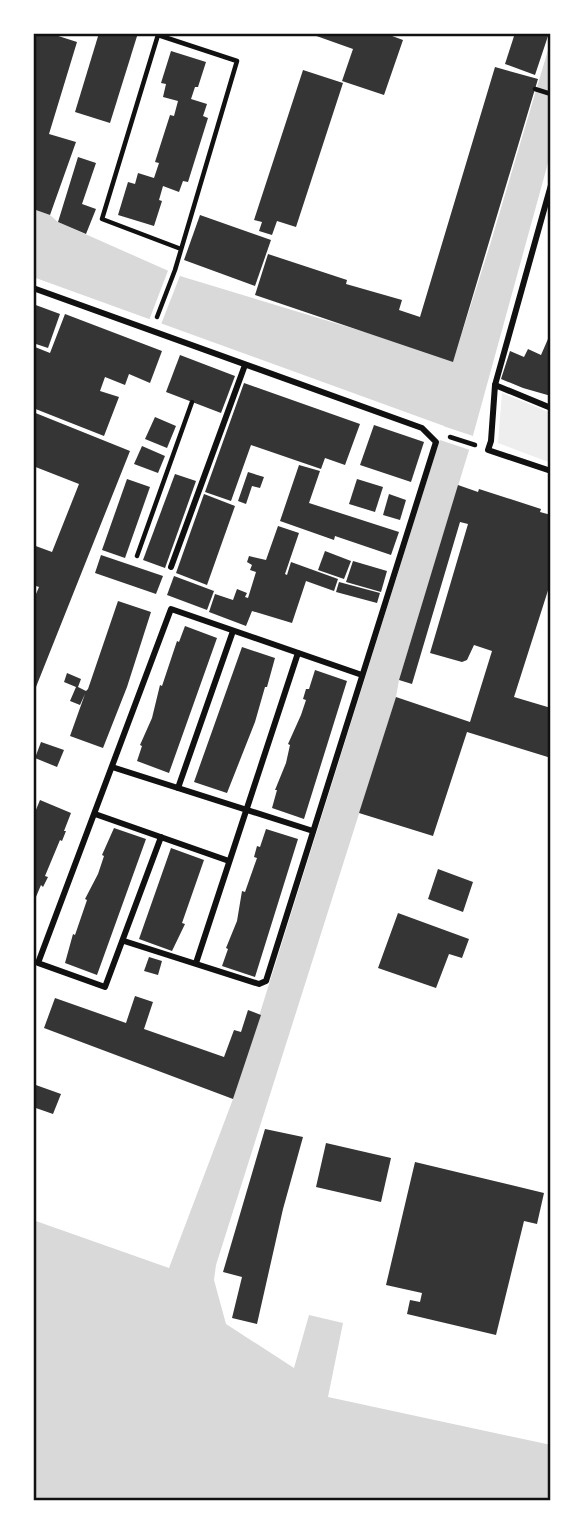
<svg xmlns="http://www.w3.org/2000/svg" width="584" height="1534" viewBox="0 0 584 1534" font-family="'Source Serif 4',serif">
<rect width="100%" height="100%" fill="#fff"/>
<polygon fill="#eee" points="502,393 551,413 551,463 498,443"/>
<polygon fill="#d9d9d9" points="551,40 551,152 469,450 399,680 396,697 216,1265 214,1280 226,1324 294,1368 309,1315 343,1323 328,1397 551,1445 551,1501 33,1501 33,1220 169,1268 233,1099 444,426 33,277 33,209 50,215 58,222 180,276 411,346 453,361 490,245"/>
<g fill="#fff">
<polygon points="169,268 181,273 160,327 148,323"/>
<polygon points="425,420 476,437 473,451 437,439 440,428 424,423"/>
</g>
<g fill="#353535">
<polygon points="33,33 49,33 77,42 49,134 76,142 50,215 33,209"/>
<polygon points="99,33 138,33 110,123 75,112"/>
<polygon points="308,33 384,33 403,40 384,95 342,81 353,49"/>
<polygon points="515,33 549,33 535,75 505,64"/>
<polygon points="171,51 206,62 198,87 195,87 191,99 207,104 203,116 208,118 188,182 183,181 179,192 163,186 159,200 162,201 154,226 118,215 128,182 135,184 138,173 154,178 159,163 155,162 170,115 174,116 178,101 163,97 166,84 161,83"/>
<polygon points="495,67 538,79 453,362 255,295 268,254 347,280 346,284 402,300 399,310 420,317"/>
<polygon points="303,70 343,83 296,227 277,221 272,235 259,231 262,222 254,220"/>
<polygon points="78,157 96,163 82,204 96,209 86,234 58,222"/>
<polygon points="200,215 271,240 255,286 184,260"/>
<polygon points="33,304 60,314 48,348 33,343"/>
<polygon points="65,314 162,351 150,383 129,374 125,385 105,377 100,391 119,397 104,436 33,408 33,351 35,347 50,353"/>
<polygon points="551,332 551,396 523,388 501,379 510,351 524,357 528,349 541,355"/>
<polygon points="180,355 235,376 221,413 166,392"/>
<polygon points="244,383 360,424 345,465 325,458 321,469 251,445 231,501 205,492"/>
<polygon points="33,412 130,451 36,687 33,686 33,601 39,587 33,585 33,545 52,552 79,484 33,466"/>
<polygon points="155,417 176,426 167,448 145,439"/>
<polygon points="374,425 424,442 411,482 360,465"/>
<polygon points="142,446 165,456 158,473 134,464"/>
<polygon points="299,465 320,471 309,503 399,532 391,555 335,536 334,540 280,521"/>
<polygon points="248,472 264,477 260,488 252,486 246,504 238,501"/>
<polygon points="175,474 196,481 165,568 143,560"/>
<polygon points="127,479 150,487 125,558 102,550"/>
<polygon points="357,479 383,487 375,512 349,504"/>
<polygon points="458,485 478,492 479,489 541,509 540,512 551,515 551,581 514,697 551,708 551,758 467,732 433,836 359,813 396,697 470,722 492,651 474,645 467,660 462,662 430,653 468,524 460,522 412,684 399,680"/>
<polygon points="204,494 235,506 207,585 176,573"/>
<polygon points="389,494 406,500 400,520 383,515"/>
<polygon points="278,526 299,533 285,574 287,575 291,562 338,579 334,591 306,581 292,623 252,611 246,626 209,612 215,594 233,600 237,589 247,593 245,597 248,598 256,572 250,570 252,565 247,562 249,556 266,560"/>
<polygon points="325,551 351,561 344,579 318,570"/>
<polygon points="101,555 163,576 156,594 95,573"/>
<polygon points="353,561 387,571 381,592 346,582"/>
<polygon points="174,576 214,591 207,610 167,595"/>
<polygon points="339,582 380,593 377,603 336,592"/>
<polygon points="118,601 151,612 127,687 103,748 70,736 85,694 80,705 70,701 76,687 64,682 67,673 81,679 78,687 86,691 88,689"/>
<polygon points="185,626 217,638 169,773 137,761 142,746 140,745 152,718 160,685 162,686 177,641 179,642"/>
<polygon points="242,647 275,658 267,687 265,687 255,722 227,793 194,782"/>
<polygon points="315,670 347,681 304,819 272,808 277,790 275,790 286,763 290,745 288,744 301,715 306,700 303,699 306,689 309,689"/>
<polygon points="41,742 64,750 57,767 35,758"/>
<polygon points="40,800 71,813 64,831 66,831 62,841 60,840 45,876 48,877 43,887 41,885 33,904 33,817"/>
<polygon points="114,828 146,839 97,975 65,963 73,934 75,935 87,900 85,899 98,874 104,856 102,855"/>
<polygon points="266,829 298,839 255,977 222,966 228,949 226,948 237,921 242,891 245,892 257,858 254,857 257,846 260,847"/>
<polygon points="171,848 204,860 182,923 185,924 172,951 139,939"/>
<polygon points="438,869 473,882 463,912 428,899"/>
<polygon points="398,913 469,939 462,958 449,954 436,988 378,968"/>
<polygon points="149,957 162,961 158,975 144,971"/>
<polygon points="135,996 153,1002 144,1029 224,1057 234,1030 241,1032 248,1010 261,1015 233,1099 44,1028 55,998 126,1023"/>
<polygon points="33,1084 61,1094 53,1114 33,1107"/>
<polygon points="265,1129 303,1137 283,1209 257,1324 232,1318 242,1277 223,1272"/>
<polygon points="326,1143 391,1158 381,1202 316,1187"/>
<polygon points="415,1162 544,1193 537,1224 524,1221 496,1335 407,1314 410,1300 420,1302 422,1293 386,1285"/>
</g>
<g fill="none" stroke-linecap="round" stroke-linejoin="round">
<g stroke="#111" stroke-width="4.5">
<polyline points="535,89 551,94"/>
<polyline points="157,317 175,270 237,61 158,35 102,219 181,249"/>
<polyline points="450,437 475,445"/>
<polyline points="137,556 192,402"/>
</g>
<g stroke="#111" stroke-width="6">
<polyline points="33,288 422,428 436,442 266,981 259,984 124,941"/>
<polyline points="495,385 551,185"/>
<polyline points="551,408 495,385 491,441 488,450 551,471"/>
<polyline points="171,567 245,365"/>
<polyline points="112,767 313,831"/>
<polyline points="178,788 233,631"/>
<polyline points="95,814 229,861"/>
<polyline points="161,837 105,987 38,963 171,609 362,675"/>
<polyline points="196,963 298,653"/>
</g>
</g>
<rect width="584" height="1534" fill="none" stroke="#ffffff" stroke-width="70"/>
<rect x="35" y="35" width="514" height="1464" fill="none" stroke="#111" stroke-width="2.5"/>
</svg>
